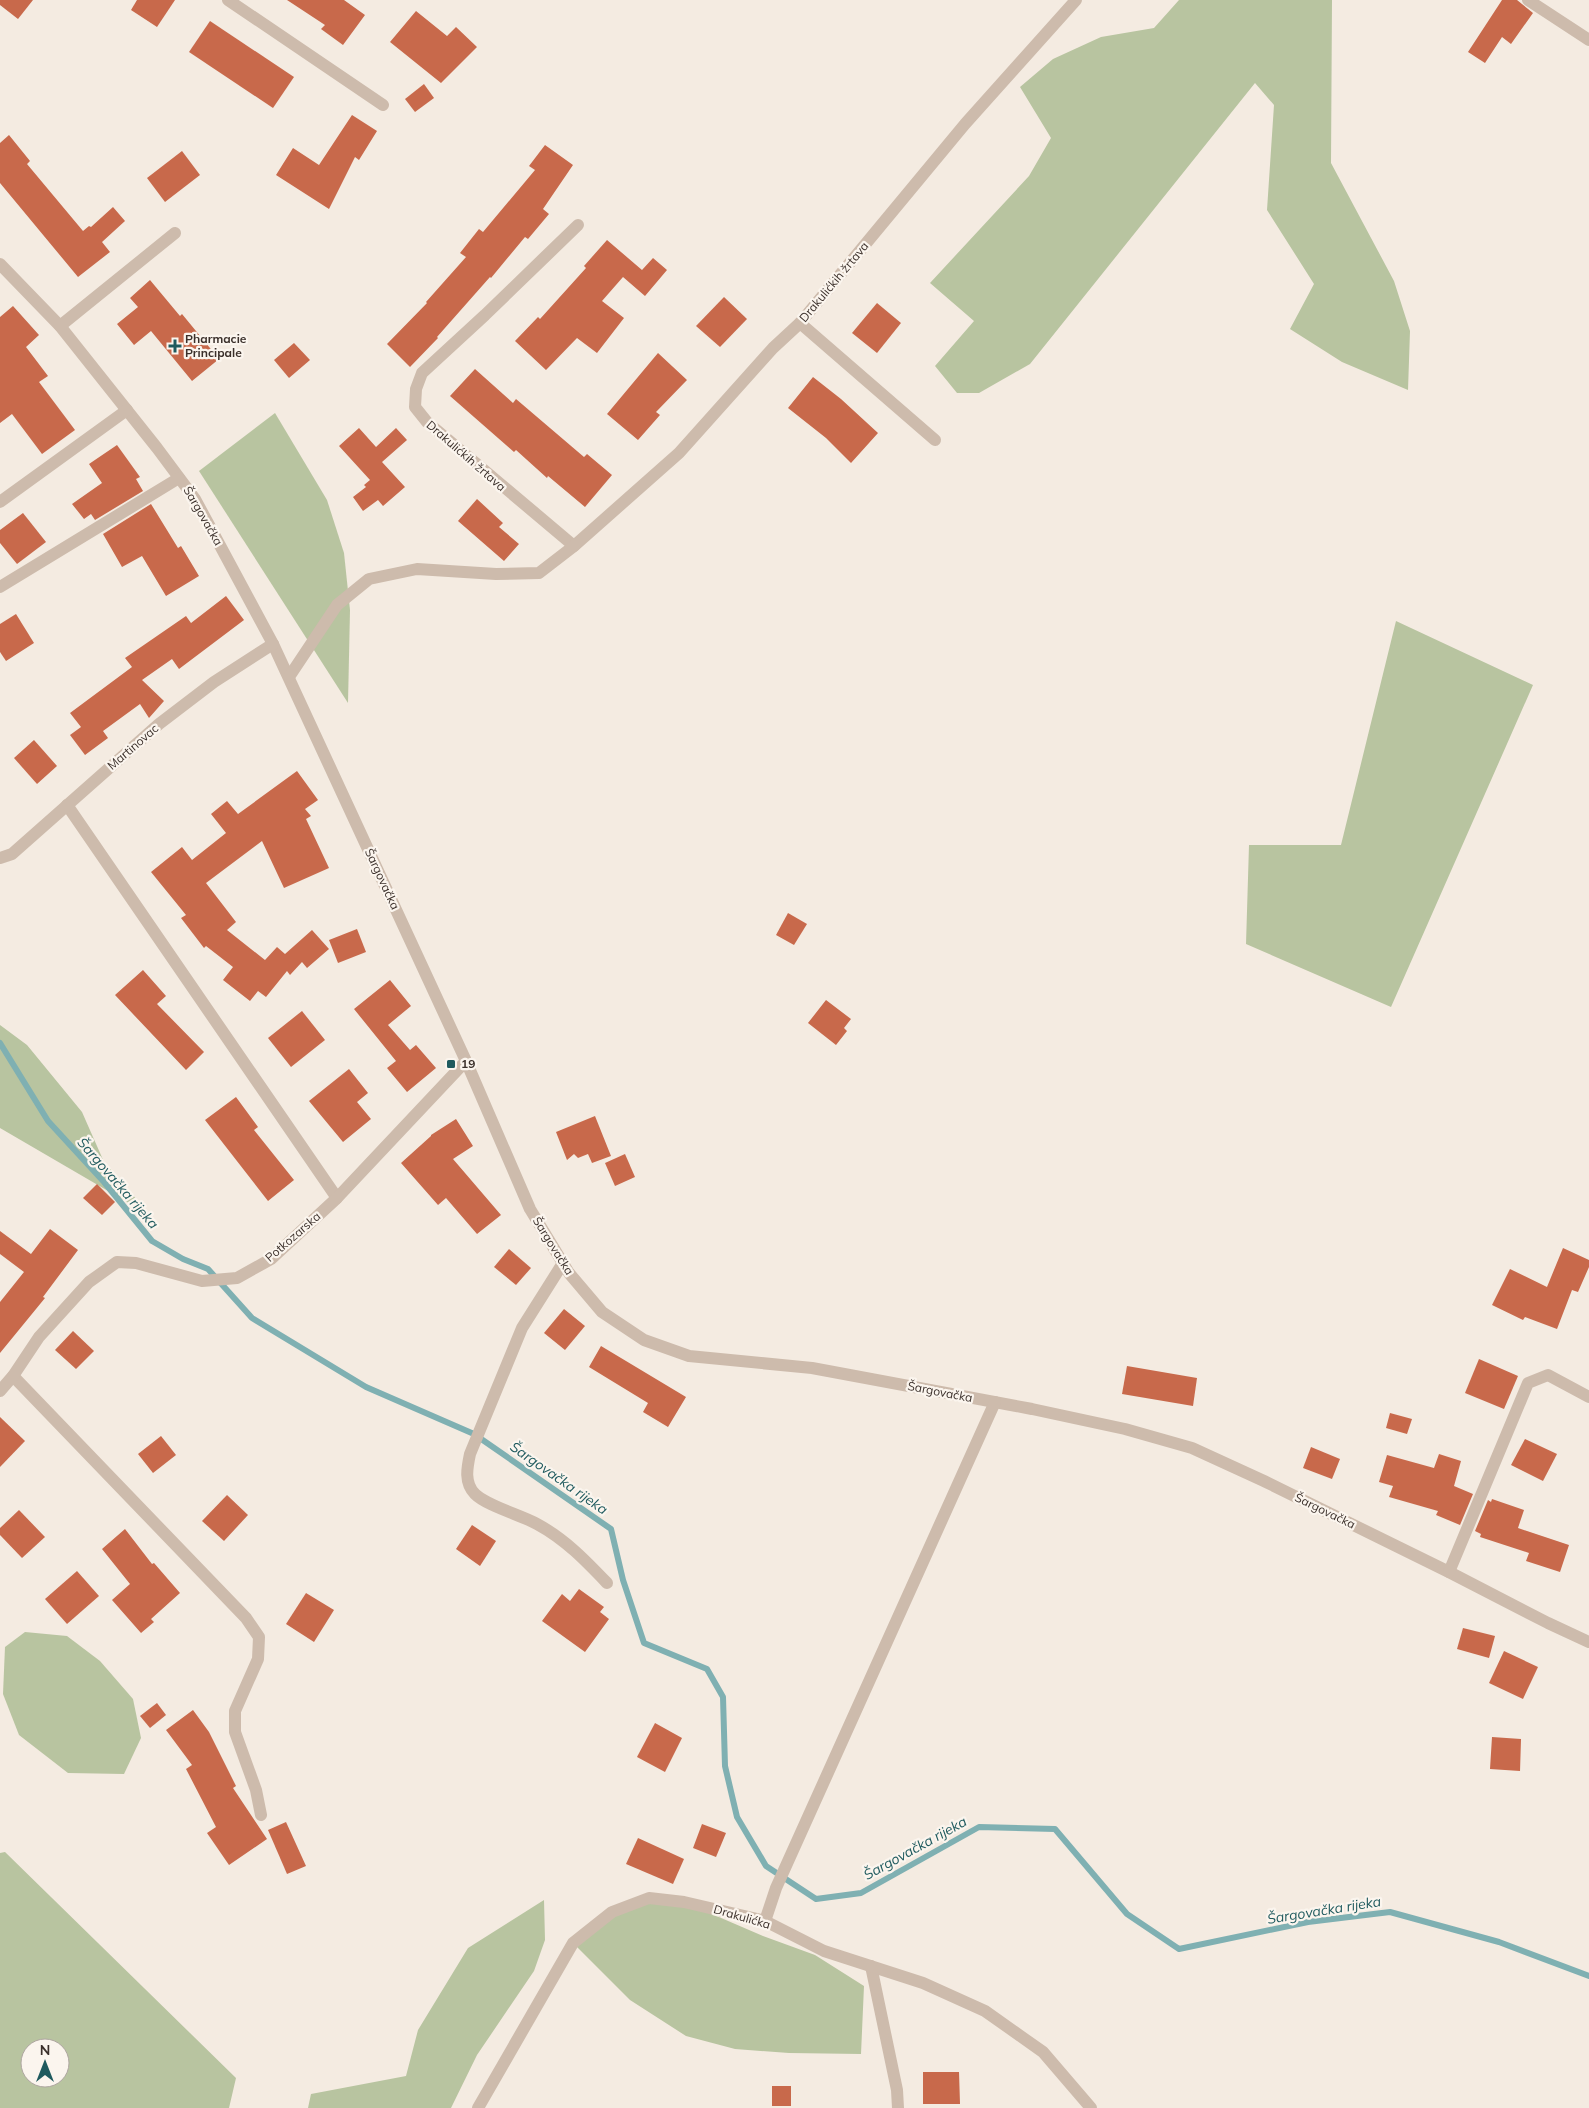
<svg xmlns="http://www.w3.org/2000/svg" width="1589" height="2108" viewBox="0 0 1589 2108" font-family="Mulish,sans-serif">
<rect width="100%" height="100%" fill="#f4ebe1"/>
<g fill="#b8c4a0" fill-rule="evenodd">
<polygon points="1179,0 1332,0 1331,163 1394,281 1410,331 1408,390 1342,362 1290,329 1314,284 1267,210 1274,105 1255,83 1030,364 979,393 957,393 935,366 974,321 930,283 1029,176 1051,138 1020,87 1053,59 1101,37 1154,28"/>
<polygon points="275,413 327,500 344,553 350,610 348,703 199,471"/>
<polygon points="1396,621 1533,685 1391,1007 1246,944 1249,845 1341,845"/>
<polygon points="0,1025 27,1045 82,1112 104,1162 151,1216 0,1128"/>
<polygon points="25,1632 67,1636 100,1661 133,1699 141,1738 124,1774 68,1773 19,1735 3,1694 5,1647"/>
<path d="M5 1852 236 2078 229 2108H0V1853ZM30 2048H60V2078H30Z"/>
<polygon points="649,1898 684,1902 763,1936 815,1955 864,1986 861,2054 789,2053 735,2049 686,2036 630,2000 573,1943 612,1912"/>
<polygon points="544,1900 545,1940 534,1971 477,2055 451,2108 308,2108 311,2094 406,2076 418,2030 468,1948"/>
</g>
<g fill="none" stroke-linecap="round" stroke-linejoin="round">
<polyline stroke="#7fb0b2" stroke-width="6" points="0,1043 48,1121 104,1182 152,1241 183,1259 208,1269 252,1318 366,1387 474,1434 611,1529 623,1580 644,1643 707,1669 723,1697 725,1766 737,1817 766,1866 816,1899 861,1893 979,1827 1055,1829 1127,1914 1179,1949 1308,1922 1390,1912 1499,1942 1589,1976"/>
</g>
<g fill="#c8694b">
<polygon points="0,0 33,0 18,19 0,5"/>
<polygon points="137,0 175,0 157,27 131,10"/>
<polygon points="287,0 344,0 365,15 343,45 321,29 325,25"/>
<polygon points="1502,0 1517,0 1533,13 1511,44 1502,37 1485,63 1468,52"/>
<polygon points="416,11 447,36 456,27 477,47 441,83 390,42"/>
<polygon points="210,21 294,77 273,108 189,52"/>
<polygon points="424,84 434,98 415,112 405,99"/>
<polygon points="352,115 377,131 359,160 355,157 329,209 276,175 293,148 319,165"/>
<polygon points="9,135 30,161 27,164 83,231 89,226 91,227 113,207 125,221 102,242 110,252 78,277 0,183 0,143"/>
<polygon points="545,145 573,165 543,209 549,214 528,239 525,237 491,278 490,277 437,337 438,338 410,367 387,344 427,303 426,302 466,257 460,253 479,229 483,232 535,170 529,166"/>
<polygon points="182,151 200,175 165,202 147,178"/>
<polygon points="607,240 642,270 653,258 667,270 645,296 623,277 602,301 624,318 597,353 577,338 546,370 515,341 538,317 540,319 586,268 584,266"/>
<polygon points="150,280 180,316 182,314 219,359 192,381 151,331 134,345 117,324 138,307 130,298"/>
<polygon points="724,297 747,319 720,347 696,326"/>
<polygon points="877,303 901,323 877,353 852,333"/>
<polygon points="13,306 39,335 26,347 48,376 39,382 75,430 42,454 12,414 0,423 0,317"/>
<polygon points="294,343 310,360 289,378 274,360"/>
<polygon points="658,353 687,380 656,412 660,415 638,440 607,414"/>
<polygon points="475,369 513,403 516,399 584,457 587,454 612,475 585,507 548,476 547,478 516,450 514,452 450,396"/>
<polygon points="813,377 841,399 878,433 851,463 826,438 788,408"/>
<polygon points="359,428 376,447 396,428 407,440 382,462 405,487 383,506 378,500 363,511 353,497 366,487 364,485 370,480 339,446"/>
<polygon points="117,445 140,477 136,479 143,491 95,520 91,514 84,519 72,504 102,483 89,464"/>
<polygon points="477,499 503,523 499,527 519,544 504,561 458,521"/>
<polygon points="151,504 178,548 181,546 199,576 166,596 142,556 122,567 103,534"/>
<polygon points="23,513 46,542 17,564 0,543 0,530"/>
<polygon points="226,596 244,620 179,669 172,659 142,680 164,701 149,718 140,704 103,731 108,738 85,755 70,735 81,727 70,713 132,667 125,658 186,616 191,623"/>
<polygon points="16,614 34,643 6,661 0,652 0,624"/>
<polygon points="34,740 57,766 37,784 14,758"/>
<polygon points="297,771 318,800 305,809 311,816 306,819 329,868 284,888 262,841 206,883 236,922 227,930 265,960 277,947 285,954 312,930 329,949 307,968 302,962 290,975 287,971 266,997 258,991 250,1001 223,980 233,967 206,946 204,948 181,918 186,915 151,872 182,847 192,860 226,833 211,814 227,801 238,814"/>
<polygon points="788,913 807,924 794,945 776,935"/>
<polygon points="357,929 366,952 338,963 329,940"/>
<polygon points="143,970 166,996 157,1004 204,1052 186,1070 115,995"/>
<polygon points="390,980 411,1006 388,1025 410,1050 416,1045 436,1068 407,1092 387,1068 396,1061 354,1009"/>
<polygon points="826,1000 851,1019 844,1028 847,1031 836,1045 808,1023"/>
<polygon points="302,1011 325,1040 291,1067 268,1038"/>
<polygon points="349,1069 368,1093 357,1102 371,1119 343,1142 309,1101"/>
<polygon points="236,1097 258,1127 254,1130 294,1180 268,1201 205,1120"/>
<polygon points="595,1116 611,1156 592,1163 588,1154 578,1158 574,1154 567,1160 556,1132"/>
<polygon points="456,1119 473,1146 453,1159 501,1215 477,1234 446,1198 438,1205 401,1163 431,1136 431,1135"/>
<polygon points="625,1154 635,1177 615,1186 605,1163"/>
<polygon points="97,1184 115,1202 102,1215 83,1198"/>
<polygon points="50,1229 78,1250 43,1297 45,1298 0,1353 0,1302 24,1272 0,1254 0,1231 31,1254"/>
<polygon points="1563,1248 1589,1260 1589,1267 1578,1292 1572,1290 1557,1329 1525,1317 1523,1320 1492,1305 1510,1269 1547,1287"/>
<polygon points="509,1249 531,1268 516,1285 494,1267"/>
<polygon points="564,1309 585,1326 565,1350 544,1333"/>
<polygon points="73,1331 94,1351 76,1369 55,1350"/>
<polygon points="601,1346 686,1397 668,1427 643,1412 648,1403 589,1367"/>
<polygon points="1479,1359 1518,1376 1504,1409 1465,1393"/>
<polygon points="1127,1366 1197,1378 1193,1406 1122,1394"/>
<polygon points="1390,1413 1412,1419 1407,1434 1386,1428"/>
<polygon points="0,1417 25,1441 0,1467"/>
<polygon points="161,1436 176,1455 153,1473 138,1454"/>
<polygon points="1525,1439 1557,1454 1543,1481 1511,1465"/>
<polygon points="1311,1447 1340,1459 1332,1479 1303,1468"/>
<polygon points="1439,1454 1461,1461 1454,1486 1473,1494 1460,1525 1436,1515 1438,1511 1389,1497 1393,1486 1379,1482 1387,1455 1434,1468"/>
<polygon points="227,1495 248,1515 224,1541 202,1521"/>
<polygon points="1492,1499 1524,1510 1518,1528 1569,1545 1560,1572 1526,1561 1529,1553 1480,1537 1481,1534 1475,1531 1488,1500 1491,1502"/>
<polygon points="19,1510 45,1537 22,1558 0,1535 0,1528"/>
<polygon points="472,1525 496,1541 480,1566 456,1549"/>
<polygon points="125,1529 152,1564 154,1563 180,1593 151,1619 154,1622 141,1633 112,1600 130,1584 102,1549"/>
<polygon points="77,1571 99,1596 67,1624 45,1599"/>
<polygon points="579,1589 604,1607 600,1612 609,1619 585,1652 542,1621 562,1594 570,1601"/>
<polygon points="306,1593 334,1610 314,1642 286,1624"/>
<polygon points="1463,1628 1495,1636 1489,1658 1457,1649"/>
<polygon points="1504,1651 1538,1667 1523,1699 1489,1683"/>
<polygon points="157,1703 166,1715 150,1728 140,1716"/>
<polygon points="193,1710 209,1732 236,1786 233,1788 267,1839 229,1865 207,1833 216,1827 186,1769 192,1765 166,1730"/>
<polygon points="655,1723 682,1738 665,1772 637,1757"/>
<polygon points="1492,1737 1521,1739 1520,1771 1490,1769"/>
<polygon points="286,1822 306,1866 287,1874 268,1830"/>
<polygon points="702,1824 726,1833 716,1857 693,1848"/>
<polygon points="638,1838 684,1859 673,1884 626,1864"/>
<polygon points="923,2072 959,2072 960,2104 923,2104"/>
<rect x="772" y="2086" width="19" height="20"/>
</g>
<g fill="none" stroke-linecap="round" stroke-linejoin="round">
<g stroke="#cdbbac" stroke-width="12">
<polyline points="228,0 383,105"/>
<polyline points="1528,0 1589,40"/>
<polyline points="0,264 60,326 157,448 195,499 273,644 466,1061 530,1209 569,1273 602,1312 644,1340 689,1356 812,1368 1032,1409 1125,1429 1192,1448 1264,1481 1449,1572 1548,1623 1589,1642"/>
<polyline points="800,323 935,440"/>
<polyline points="60,326 175,233"/>
<polyline points="0,502 127,410"/>
<polyline points="574,546 427,422 415,407 416,389 422,373 485,315 578,225"/>
<polyline points="0,587 179,478"/>
<polyline points="289,677 337,605 369,579 417,569 496,574 539,573 574,546 679,453 773,348 800,323 965,124 1076,0"/>
<polyline points="67,805 337,1198"/>
<polyline points="0,858 12,854 159,724 214,682 273,644"/>
<path d="M563 1263 522 1328 470 1454C467 1468 464 1483 475 1494 487 1506 521 1515 537 1524 565 1539 586 1561 607 1583"/>
<polyline points="13,1376 246,1618 259,1637 258,1659 235,1711 235,1732 256,1790 261,1815"/>
<polyline points="0,1391 13,1376 39,1337 89,1282 117,1262 136,1263 202,1281 237,1278 271,1259 337,1198 466,1061"/>
<polyline points="1449,1572 1528,1383 1548,1375 1589,1397"/>
<polyline points="765,1921 776,1888 995,1402"/>
<polyline points="871,1966 897,2090 898,2108"/>
<polyline points="478,2108 573,1943 612,1912 649,1898 684,1902 765,1921 824,1951 923,1983 985,2011 1043,2052 1091,2108"/>
</g>
</g>
<g fill="#1f5a5e" stroke="#fbf5ee" stroke-width="2">
<path d="M172.5 338.5h5v5h5v5h-5v5h-5v-5h-5v-5h5z"/>
<rect x="446" y="1059" width="10" height="10" rx="2.5"/>
</g>
<g text-anchor="middle" stroke-width="4.5" stroke-linejoin="round" paint-order="stroke">
<g font-size="12" fill="#3b302b" stroke="#fbf5ee">
<text transform="translate(834 282) rotate(-50)" y="4">Drakulićkih žrtava</text>
<text transform="translate(466 456) rotate(41)" y="4">Drakulićkih žrtava</text>
<text transform="translate(203 516) rotate(60)" y="4">Šargovačka</text>
<text transform="translate(133 747) rotate(-41)" y="4">Martinovac</text>
<text transform="translate(382 879) rotate(65)" y="4">Šargovačka</text>
<text transform="translate(293 1237) rotate(-41)" y="4">Potkozarska</text>
<text transform="translate(553 1246) rotate(58)" y="4">Šargovačka</text>
<text transform="translate(940 1392) rotate(11)" y="4">Šargovačka</text>
<text transform="translate(1325 1511) rotate(26)" y="4">Šargovačka</text>
<text transform="translate(742 1917) rotate(16)" y="4">Drakulićka</text>
</g>
<g font-size="12" font-weight="bold" fill="#3b302b" stroke="#fbf5ee" text-anchor="start">
<text x="185" y="343">Pharmacie<tspan x="185" dy="14">Principale</tspan></text>
<text x="461" y="1068">19</text>
</g>
<g font-size="14" font-style="italic" fill="#1f5a5e" stroke="#fbf5ee">
<text transform="translate(118 1183) rotate(49)" y="5">Šargovačka rijeka</text>
<text transform="translate(559 1478) rotate(35)" y="5">Šargovačka rijeka</text>
<text transform="translate(915 1848) rotate(-29)" y="5">Šargovačka rijeka</text>
<text transform="translate(1324 1910) rotate(-9)" y="5">Šargovačka rijeka</text>
</g>
</g>
<g transform="translate(45 2063)"><circle r="24" fill="#fbf5ee" stroke="#aea6a0"/>
<path d="M0-4L9 19L0 12L-9 19Z" fill="#1f5a5e"/>
<text y="-8" font-size="14" font-weight="bold" text-anchor="middle" fill="#3b302b">N</text>
</g>
</svg>
